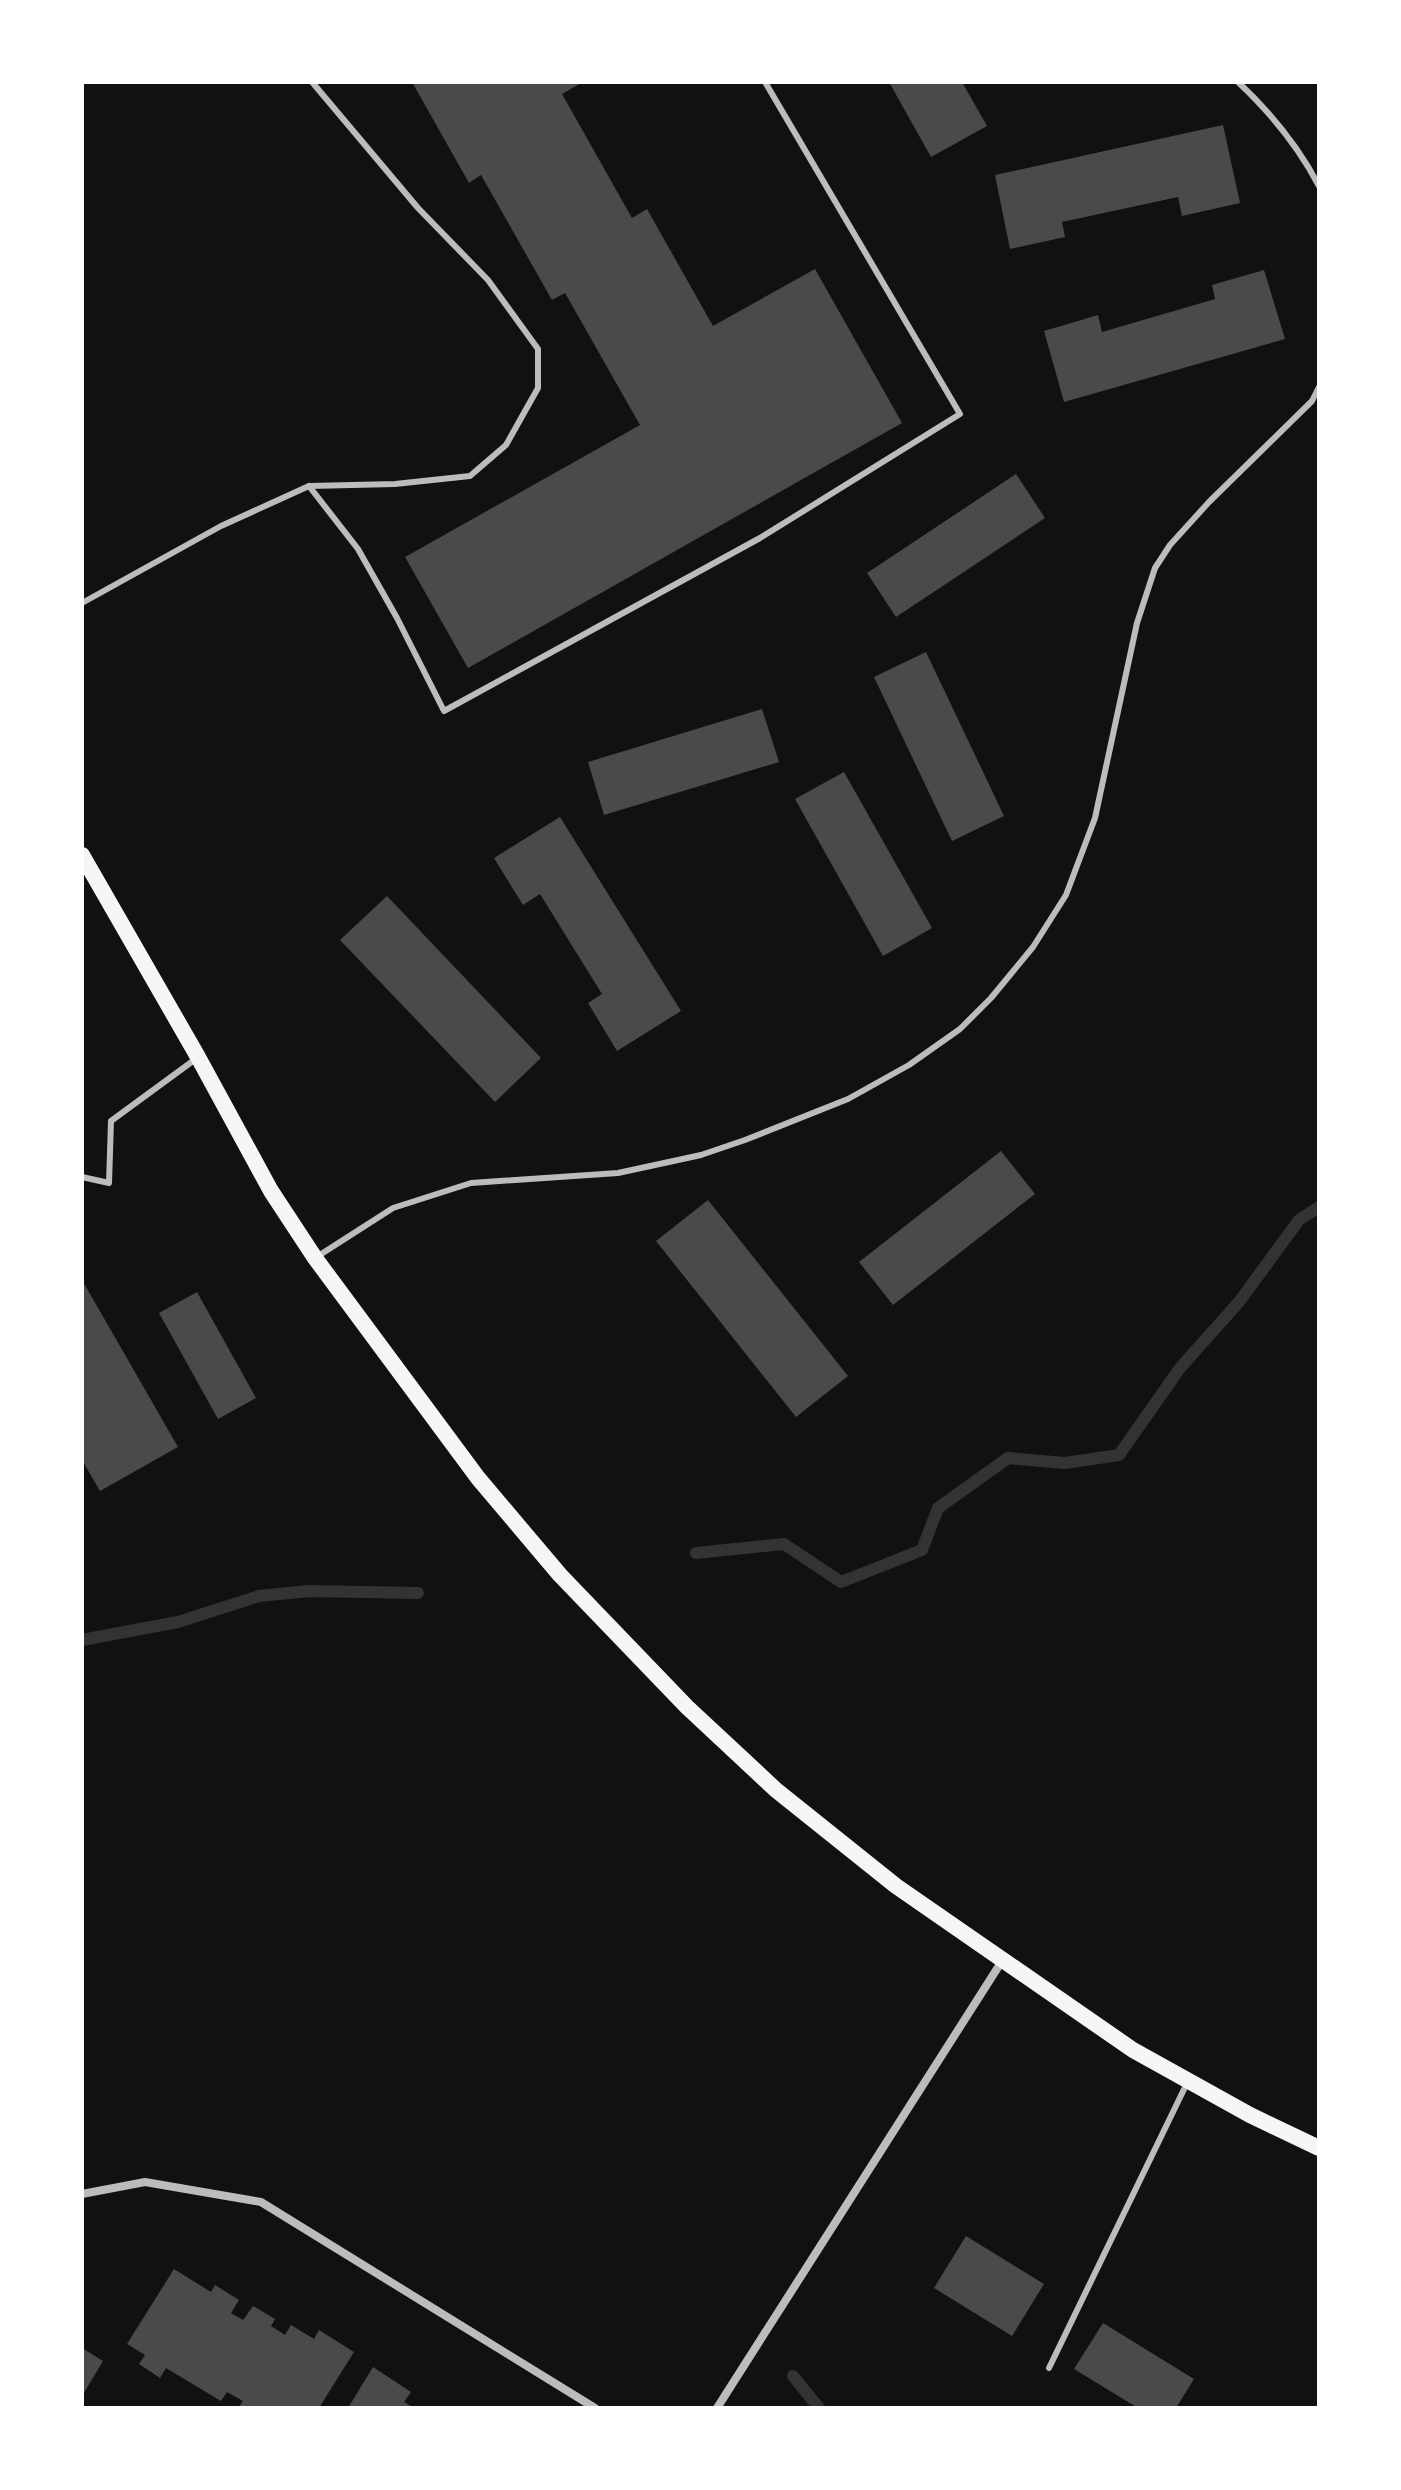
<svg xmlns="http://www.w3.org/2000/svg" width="1401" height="2490" viewBox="0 0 1401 2490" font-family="'Source Sans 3',sans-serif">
<rect width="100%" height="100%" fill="#111"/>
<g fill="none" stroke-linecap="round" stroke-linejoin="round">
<g stroke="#333" stroke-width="12">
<polyline points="696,1553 784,1544 841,1582 922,1550 938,1508 1008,1458 1065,1463 1119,1455 1180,1368 1239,1302 1299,1220 1319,1207"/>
<polyline points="82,1640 178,1622 259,1596 309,1591 418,1593"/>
<polyline points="793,2376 819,2408"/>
</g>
</g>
<g fill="#4a4a4a">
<polygon points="412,82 583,82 562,94 632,218 647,209 713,326 815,269 902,423 468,668 405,557 640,425 565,293 552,300 481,175 469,183"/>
<polygon points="889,82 962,82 987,126 931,157"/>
<polygon points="1223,125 1240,203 1182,216 1178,197 1062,222 1065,237 1010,249 995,175"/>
<polygon points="1264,270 1285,339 1064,402 1044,331 1098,315 1102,332 1215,299 1212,285"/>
<polygon points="1016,474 1045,518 896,617 867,573"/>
<polygon points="926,652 1004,816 952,841 874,677"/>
<polygon points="762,709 779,762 604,815 588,762"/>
<polygon points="844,772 932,928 883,956 795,799"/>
<polygon points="560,817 681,1011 617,1051 588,1003 602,994 540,894 523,905 494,858"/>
<polygon points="387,896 541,1058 495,1102 340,940"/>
<polygon points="1001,1151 1035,1194 893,1305 859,1262"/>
<polygon points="708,1200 848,1376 796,1417 656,1241"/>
<polygon points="82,1280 178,1447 100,1491 82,1460"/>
<polygon points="197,1292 256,1398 218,1419 159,1313"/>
<polygon points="966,2236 1044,2284 1012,2336 934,2288"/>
<polygon points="174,2269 211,2292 215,2285 239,2300 231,2313 243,2320 253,2306 275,2319 271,2326 285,2335 291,2325 314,2339 319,2330 354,2352 319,2408 238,2408 243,2401 227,2392 221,2401 166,2368 160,2378 139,2364 145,2355 127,2344"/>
<polygon points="1103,2323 1194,2379 1176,2408 1138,2408 1074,2369"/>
<polygon points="82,2348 103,2361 82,2396"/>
<polygon points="373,2367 411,2392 404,2402 414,2408 348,2408"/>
</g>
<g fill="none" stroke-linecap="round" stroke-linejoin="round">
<g stroke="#bcbcbc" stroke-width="6">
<path d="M1238 82C1271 113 1298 146 1319 186"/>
<polyline points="309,486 358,549 397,618 444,711 760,538 960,414 765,82"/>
<polyline points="82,603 221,526 309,486 395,484 470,476 506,445 538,388 538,349 488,280 418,208 312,82"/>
<polyline points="82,1177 109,1183 111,1121 197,1058"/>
<polyline points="315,1258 393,1208 471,1183 618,1173 701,1155 745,1140 848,1099 909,1065 960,1029 991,998 1033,947 1066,895 1095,818 1137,623 1155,568 1170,545 1209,502 1312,401 1319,387"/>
<polyline points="1049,2368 1188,2081"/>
</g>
<g stroke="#bcbcbc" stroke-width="8">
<polyline points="82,2194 145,2182 261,2202 595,2408"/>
<polyline points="717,2408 1002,1961"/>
</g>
<polyline stroke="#f5f5f5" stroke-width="16" points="82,855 198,1057 271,1191 315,1258 478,1478 560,1575 687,1707 776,1790 896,1886 1133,2050 1250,2115 1319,2148"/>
</g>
<rect width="1401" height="2490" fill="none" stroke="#ffffff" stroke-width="168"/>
</svg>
